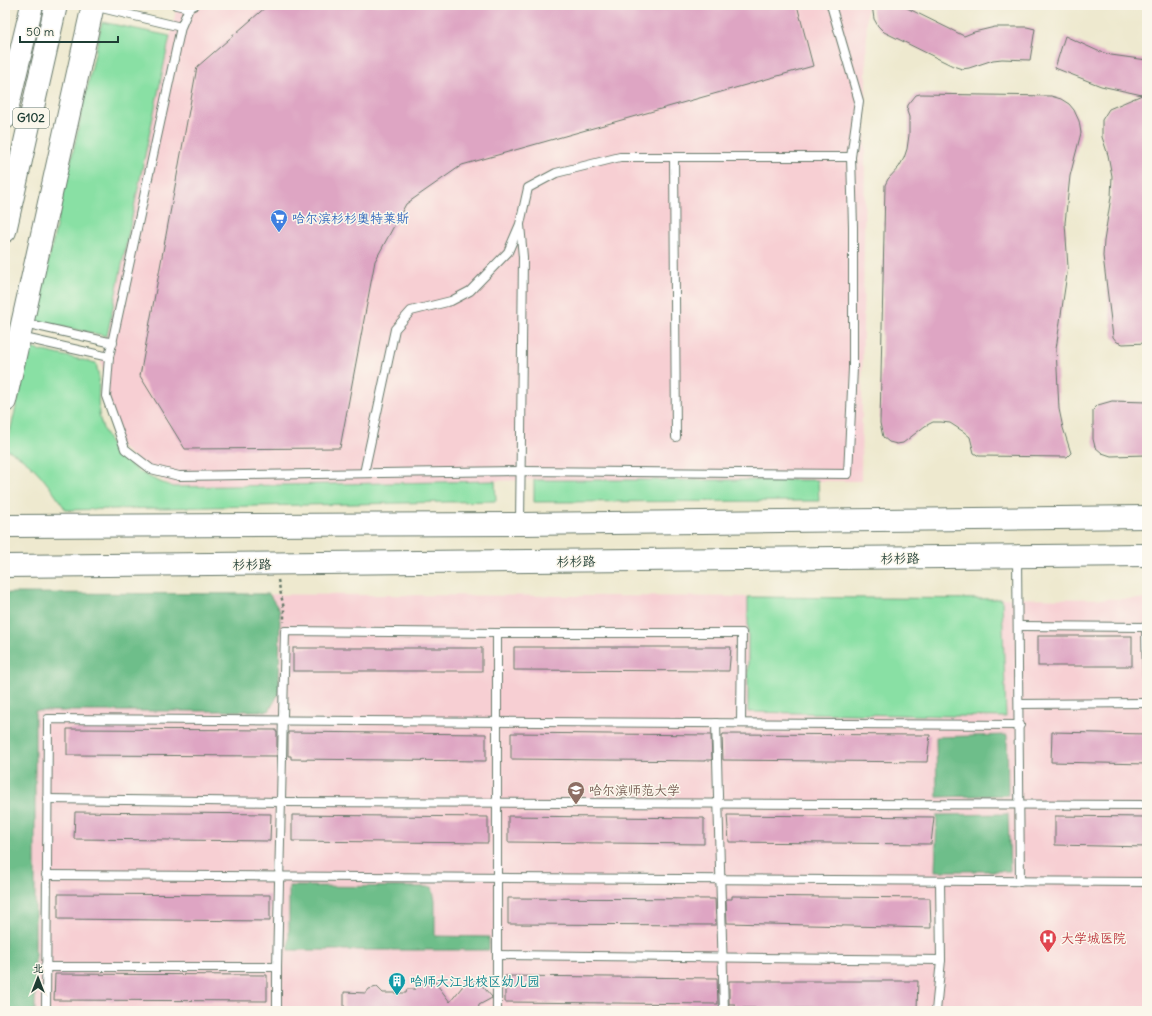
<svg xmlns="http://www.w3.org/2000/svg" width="1152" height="1016" viewBox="0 0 1152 1016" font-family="Delius,'LXGW WenKai TC',sans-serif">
<rect width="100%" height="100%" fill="#fbf7ec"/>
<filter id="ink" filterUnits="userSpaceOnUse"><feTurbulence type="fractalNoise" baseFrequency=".025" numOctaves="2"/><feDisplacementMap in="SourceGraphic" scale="8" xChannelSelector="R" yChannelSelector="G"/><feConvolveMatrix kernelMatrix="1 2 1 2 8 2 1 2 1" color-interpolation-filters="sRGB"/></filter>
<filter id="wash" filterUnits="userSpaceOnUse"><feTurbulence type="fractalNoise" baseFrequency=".012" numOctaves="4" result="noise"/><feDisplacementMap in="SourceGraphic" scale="16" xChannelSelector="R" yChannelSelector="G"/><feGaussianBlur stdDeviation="0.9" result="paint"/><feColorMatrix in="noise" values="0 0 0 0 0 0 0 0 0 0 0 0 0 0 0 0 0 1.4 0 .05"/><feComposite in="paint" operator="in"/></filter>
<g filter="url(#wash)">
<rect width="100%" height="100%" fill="#eee9cf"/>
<g fill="#f7cfd3">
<polygon points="177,5 867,5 861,481 534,480 174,487 149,471 116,442 101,361"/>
<polygon points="5,593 1147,599 1147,1011 5,1011"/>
</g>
<g fill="#89e0a4" stroke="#548e6c">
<polygon points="102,22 170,36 107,336 35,321"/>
<path d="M30 348 96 363C97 368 98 373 99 378 99 392 97 406 100 419 110 456 139 476 174 487L495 481 496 501 66 510C47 484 36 463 6 449Z"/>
<polygon points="534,480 818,480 819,501 534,502"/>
<polygon points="748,597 1002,599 1006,717 748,712"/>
</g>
<g fill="#6ebe8a" stroke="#467e5f">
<polygon points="5,593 269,594 280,611 279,693 269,711 35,711 35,1011 5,1011"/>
<polygon points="1007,735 1008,795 937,797 936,737"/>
<polygon points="1008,814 1010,871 935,871 937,815"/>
<polygon points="289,886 432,887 435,900 435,936 489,937 489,950 289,950"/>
</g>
<g id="blocks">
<g fill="#dea5c3">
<polygon points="273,5 797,5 813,66 462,165 406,204 375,261 340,448 185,449 140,376 197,67 267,6"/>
<polygon points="872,5 905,5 905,7 964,36 974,32 995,27 1027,27 1035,29 1030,60 1002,59 993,60 969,68 962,69 953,66 884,32 878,26 874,19"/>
<polygon points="1065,36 1098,51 1111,55 1147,60 1147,343 1123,344 1117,342 1113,337 1103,256 1104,241 1111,197 1112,176 1108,155 1102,137 1102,120 1109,109 1142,95 1101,86 1055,68"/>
<polygon points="920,94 1051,96 1061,99 1069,104 1074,110 1079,121 1081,133 1070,176 1065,223 1068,267 1056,349 1059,409 1063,428 1071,453 1067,457 979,456 974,453 970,437 964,432 950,423 941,422 933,422 925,426 903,443 897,444 889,442 883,437 880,423 885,185 888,179 899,167 904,158 907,149 909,135 909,117 907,111 908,105 916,95"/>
<polygon points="1112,401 1147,402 1147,455 1111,456 1102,453 1095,447 1093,439 1093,410 1098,405"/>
<rect x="1038" y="636" width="94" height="30"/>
<polygon points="514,647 731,647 729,671 514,670"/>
<rect x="293" y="648" width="189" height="23"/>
<polygon points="67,729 276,730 276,732 277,732 277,756 67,755"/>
<polygon points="288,732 486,734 486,761 291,759 291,756 288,756"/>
<polygon points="1052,732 1147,734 1147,764 1051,762"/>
<polygon points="511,733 711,735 712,760 706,760 706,761 511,759"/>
<polygon points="723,734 930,735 927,762 723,760 722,735 723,735"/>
<polygon points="75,812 271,814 270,841 74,839"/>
<polygon points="292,815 488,817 488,843 292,841"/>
<polygon points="727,815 934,817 931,844 729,842"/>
<polygon points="508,816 704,818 704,844 508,842"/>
<polygon points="1055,816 1147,817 1147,847 1055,845"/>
<polygon points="58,894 270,895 270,921 58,919"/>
<polygon points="732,896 930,898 931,928 727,923 726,899 732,899"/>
<polygon points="508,898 715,899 716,925 508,924"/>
<polygon points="55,974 267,975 267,1001 54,1000"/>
<polygon points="505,976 717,978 718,1004 505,1002"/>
<polygon points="478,981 492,997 492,998 479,1005 478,1011 344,1011 344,992 366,993 369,989 377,987 383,993 406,993 407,989 415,989 421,982 435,982 450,1002 466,982"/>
<polygon points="729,981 918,981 917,1009 735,1008 735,1004 729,1004"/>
</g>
</g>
</g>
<g filter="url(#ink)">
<use href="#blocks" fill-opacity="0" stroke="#67796a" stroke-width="1"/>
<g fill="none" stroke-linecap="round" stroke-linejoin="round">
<defs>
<g id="service">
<polyline points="176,5 189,8"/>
<polyline points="195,5 189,8 181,27 109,357 106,396 125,449 151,469 179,476 521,471 848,474 853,368 853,227 851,157 859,101 831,5"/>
<polyline points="93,6 181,27"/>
<polyline points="674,157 676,437"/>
<polyline points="24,323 113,343"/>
<polyline points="20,337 109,357"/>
<polyline points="364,473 395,329 411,311 451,301 470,291 508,252 520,224 528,188 556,173 620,157 851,157"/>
<polyline points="520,523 523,257 520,225"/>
<polyline points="1017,557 1020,882"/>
<polyline points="1018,626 1147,627"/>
<polyline points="1146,627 1147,680"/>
<polyline points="1019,704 1147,703"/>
<polyline points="716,723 724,1011"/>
<polyline points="47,799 280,802 1147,805"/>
<polyline points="46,875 1147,882"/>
<polyline points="497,955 941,960"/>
<polyline points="45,967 277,967"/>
<polyline points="46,1011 48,719 1020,725"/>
<polyline points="277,1011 277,967 285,631 497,633 742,633 741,723"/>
<polyline points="497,1011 497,633"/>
<polyline points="936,1011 941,960 940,881"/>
</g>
<g id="primary">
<polyline points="5,526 520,524 1147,517"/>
<polyline points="5,566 1147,555"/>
</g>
<g id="trunk">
<polyline points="5,118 32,5"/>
<polyline points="5,231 56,5"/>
<polyline points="5,401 93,5"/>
</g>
</defs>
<use href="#service" stroke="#67796a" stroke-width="10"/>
<use href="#primary" stroke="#67796a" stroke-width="24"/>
<use href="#trunk" stroke="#67796a" stroke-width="24"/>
<polyline stroke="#67796a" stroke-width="2.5" stroke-dasharray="3 3" stroke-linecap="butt" points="278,580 284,609 284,622"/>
<use href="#service" stroke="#fff" stroke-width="8"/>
<use href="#primary" stroke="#fff" stroke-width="22"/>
<use href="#trunk" stroke="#fff" stroke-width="22"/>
</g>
</g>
<defs>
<symbol id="supermarket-pin" viewBox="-11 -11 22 30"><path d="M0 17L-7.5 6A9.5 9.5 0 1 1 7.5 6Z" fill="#3f7fe0" stroke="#fbf7ec"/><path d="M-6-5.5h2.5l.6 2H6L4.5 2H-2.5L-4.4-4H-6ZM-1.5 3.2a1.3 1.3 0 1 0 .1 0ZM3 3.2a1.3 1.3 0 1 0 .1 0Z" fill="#fff"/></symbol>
<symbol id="university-pin" viewBox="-11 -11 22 30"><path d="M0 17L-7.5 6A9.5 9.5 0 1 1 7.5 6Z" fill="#8d6e63" stroke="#fbf7ec"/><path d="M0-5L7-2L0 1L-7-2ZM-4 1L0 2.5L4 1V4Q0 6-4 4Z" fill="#fff"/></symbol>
<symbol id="hospital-pin" viewBox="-11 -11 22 30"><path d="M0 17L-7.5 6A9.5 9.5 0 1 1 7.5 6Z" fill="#e0444e" stroke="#fbf7ec"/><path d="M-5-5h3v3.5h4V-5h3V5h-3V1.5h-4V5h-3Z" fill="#fff"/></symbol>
<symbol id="building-pin" viewBox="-11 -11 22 30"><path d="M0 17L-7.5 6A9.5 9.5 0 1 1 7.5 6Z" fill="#0f9aa8" stroke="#fbf7ec"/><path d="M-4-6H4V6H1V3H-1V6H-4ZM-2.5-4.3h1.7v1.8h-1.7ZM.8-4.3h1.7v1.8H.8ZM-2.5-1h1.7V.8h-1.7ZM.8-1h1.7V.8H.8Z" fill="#fff"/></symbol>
</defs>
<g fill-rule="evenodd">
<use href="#supermarket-pin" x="269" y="208" width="20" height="27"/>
<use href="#university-pin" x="566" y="780" width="20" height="27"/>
<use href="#hospital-pin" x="1038" y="928" width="20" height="27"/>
<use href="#building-pin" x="387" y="971" width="20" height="27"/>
</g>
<g text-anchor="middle" stroke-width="3" stroke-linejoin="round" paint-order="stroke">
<rect fill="#fbf7ec" stroke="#61756b" stroke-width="1" x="13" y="108" width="36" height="20" rx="3"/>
<g font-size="12" font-weight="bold" fill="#1f3d34">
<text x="31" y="122">G102</text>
</g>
<g font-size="13" fill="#366cbe" stroke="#fbf7ec" text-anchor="start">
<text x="292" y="223">哈尔滨杉杉奥特莱斯</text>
</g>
<g font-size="13" fill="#1f3d34" stroke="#fbf7ec">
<text transform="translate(900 558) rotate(-1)" y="5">杉杉路</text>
<text transform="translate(576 561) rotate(-1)" y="5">杉杉路</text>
<text transform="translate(252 564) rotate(-1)" y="5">杉杉路</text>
</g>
<g font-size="13" fill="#785e54" stroke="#fbf7ec" text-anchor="start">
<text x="589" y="795">哈尔滨师范大学</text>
</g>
<g font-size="13" fill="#be3a42" stroke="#fbf7ec" text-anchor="start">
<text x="1061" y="943">大学城医院</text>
</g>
<g font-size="13" fill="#0d838f" stroke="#fbf7ec" text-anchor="start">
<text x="410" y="986">哈师大江北校区幼儿园</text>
</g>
</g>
<rect width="1152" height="1016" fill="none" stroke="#fbf7ec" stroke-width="20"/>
<g transform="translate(38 978)" stroke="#fbf7ec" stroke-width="3" paint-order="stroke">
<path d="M0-3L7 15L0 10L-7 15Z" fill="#1f3d34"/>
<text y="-6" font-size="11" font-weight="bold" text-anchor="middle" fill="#1f3d34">北</text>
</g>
<path d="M20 36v6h98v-6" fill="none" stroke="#1f3d34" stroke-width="2"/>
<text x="26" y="36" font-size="12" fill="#1f3d34" stroke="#fbf7ec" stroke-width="3" paint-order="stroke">50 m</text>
</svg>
